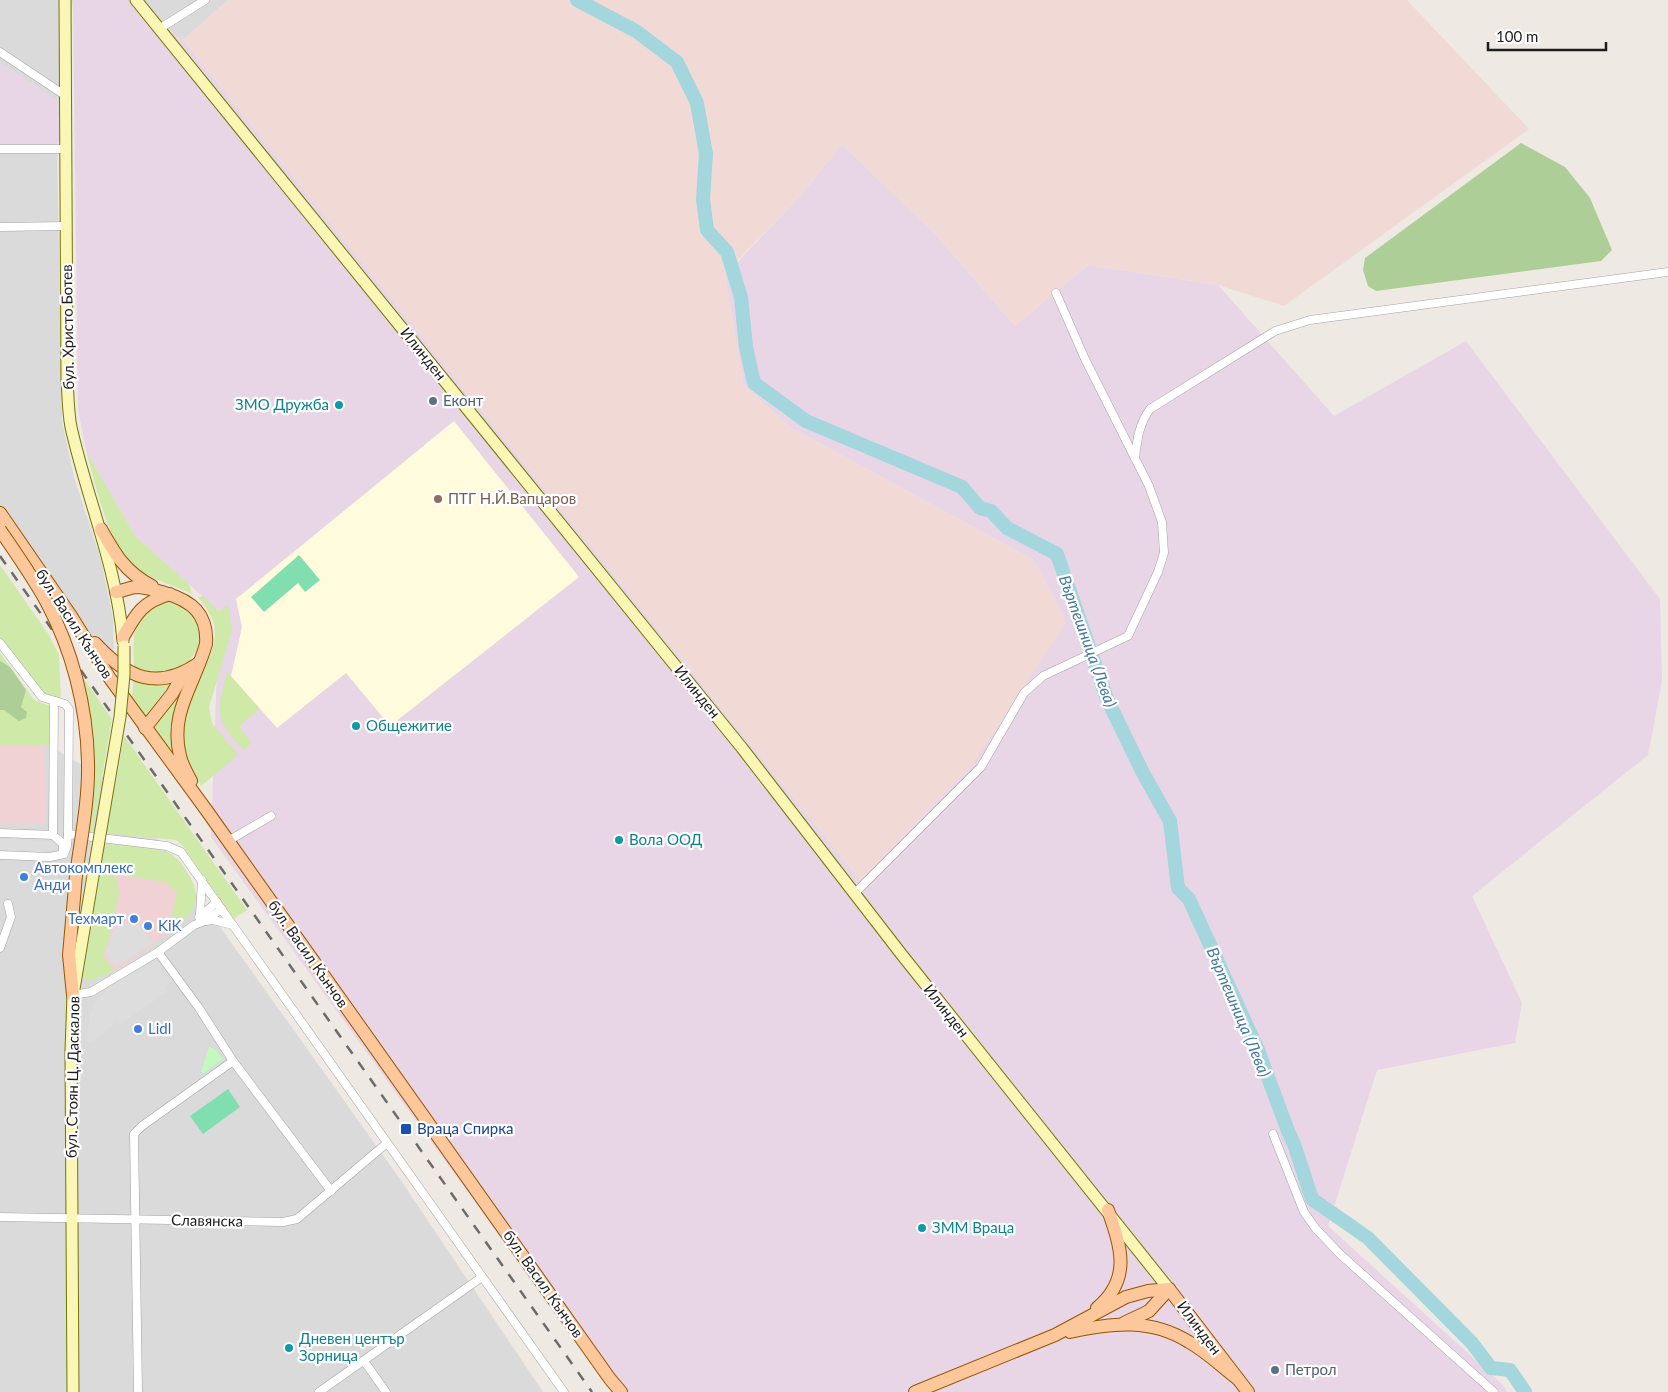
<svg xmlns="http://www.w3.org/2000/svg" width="1668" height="1392" viewBox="0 0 1668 1392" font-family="Lato,sans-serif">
<rect width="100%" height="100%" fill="#efe9e3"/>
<g fill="#dbdada">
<polygon points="0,0 73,0 60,140 57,101 0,63"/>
<polygon points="130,0 228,0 183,40"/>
<polygon points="0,145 57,145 62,422 74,477 101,560 113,618 114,655 60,607 0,522"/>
<polygon points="0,746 50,746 121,788 400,1179 543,1392 0,1392"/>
</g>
<g fill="#f0d2d4">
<polygon points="0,746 44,746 46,824 0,824"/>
<polygon points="115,874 166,882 177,893 167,935 115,971 103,956 113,927"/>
</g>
<g fill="#e8d5e6">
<polygon points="73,0 130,0 183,40 860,880 1034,560 790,427 743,384 725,275 802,194 842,144 937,236 1015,326 1088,265 1218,285 1334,416 1466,341 1660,599 1662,681 1648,755 1472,896 1522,1003 1515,1043 1377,1070 1328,1226 1503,1385 1507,1392 612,1392 211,837 219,611 136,537 86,451 78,409"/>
<polygon points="0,63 57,101 60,140 57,145 0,145"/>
</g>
<polygon fill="#fffbdc" points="454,421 579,577 390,726 346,673 277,728 231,676 242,627 236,599"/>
<polygon fill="#f1dad6" points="228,0 1407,0 1529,129 1284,306 1218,285 1088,265 1015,326 937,236 842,144 802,194 736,262 725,275 743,384 790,427 1034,560 1067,622 971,767 860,880 183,40"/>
<g fill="#cfe9a8">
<path d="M86 451 136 537 189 584 192 594C175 586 154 580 139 570 107 547 97 487 86 451Z"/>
<polygon points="0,565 49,635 59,655 61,700 44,693 0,638"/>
<path d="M203 596 219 611 228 605 232 631 209 707 212 723 238 755 201 786C189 769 177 743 182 721 184 710 191 696 196 685 205 665 219 647 214 624 211 613 204 605 198 597Z"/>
<path d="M167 601C228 613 199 692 134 667 134 648 130 620 149 609 154 606 161 604 167 601Z"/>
<polygon points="0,653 34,700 50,706 50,746 0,746"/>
<path d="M227 672 260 709 239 726 252 743 243 750C214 716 216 715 227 672Z"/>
<polygon points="80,673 112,719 92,834 86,833"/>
<polygon points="134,677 172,681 146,716 132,697"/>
<path d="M180 693C170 717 168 738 177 762L153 730 154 722Z"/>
<polygon points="124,736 247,910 234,919 182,845 176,840 107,833"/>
<path d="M109 844C127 846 149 846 166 852 175 855 180 861 185 869 207 900 192 916 167 935L177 893 166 882 115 874 119 891 113 927 103 956 115 971 89 981 83 978 105 846Z"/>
</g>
<g fill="#aece97">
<polygon points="1521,143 1565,167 1590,198 1612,250 1601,261 1376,291 1368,286 1363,270 1365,258"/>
<polygon points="0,661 10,667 26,690 21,707 27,712 26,718 19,721 4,710 0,710"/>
</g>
<polygon fill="#c1f9bf" points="209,1047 215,1049 223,1059 204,1073 201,1072"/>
<g fill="#80deb0">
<polygon points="299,555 320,580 305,592 298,583 264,612 251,597"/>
<polygon points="228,1089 240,1107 203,1134 190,1116"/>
</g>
<g fill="#ddd">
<polygon points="0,838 51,842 55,845 56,849 52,853 0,853"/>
<polygon points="116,922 140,926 154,942 116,966 106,954"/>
<polygon points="156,961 171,982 165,987 168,991 120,1025 117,1022 92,1042 86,1041 90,1014 99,996 134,970 137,974"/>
</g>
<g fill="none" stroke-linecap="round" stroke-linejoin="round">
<polyline stroke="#a3d6dd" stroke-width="14" points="577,0 636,31 677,62 697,103 706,154 703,199 707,230 727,252 741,297 746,347 754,383 806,421 962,487 980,508 991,511 1007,528 1057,554 1107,699 1143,773 1170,821 1178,888 1189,899 1258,1050 1288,1131 1294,1144 1312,1199 1368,1238 1472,1343 1491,1368 1510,1370 1525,1392"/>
<defs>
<g id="street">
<polyline points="159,29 205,0"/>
<polyline points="0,52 66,96"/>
<polyline points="0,149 66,149"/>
<polyline points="0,227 67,226"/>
<path d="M1135 458C1137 440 1139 424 1150 409L1275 331 1310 320 1668 272"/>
<polyline points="0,643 42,697 65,704 69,709 68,834 167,846 181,852 564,1392"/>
<polyline points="0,833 53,835 63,844 63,852"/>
<polyline points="53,835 54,701"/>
<polyline points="228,841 271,816"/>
<polyline points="0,855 50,857 64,854 67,846 68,834"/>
<polyline points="855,893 981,767 1024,693 1043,676 1128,636 1158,572 1164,553 1162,522 1149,486 1085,359 1056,293"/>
<polyline points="200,915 202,880"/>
<polyline points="199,917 217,902"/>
<polyline points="206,921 213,920 233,925"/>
<polyline points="0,948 11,917 8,904"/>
<polyline points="158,952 199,1008 233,1061"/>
<polyline points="73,995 91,992 158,952 194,925 205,921 222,909"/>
<polyline points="1273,1134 1304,1212 1316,1229 1341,1255 1494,1392"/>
<polyline points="0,1217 283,1222 297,1219 387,1143"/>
<polyline points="364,1361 386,1392"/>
<polyline points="138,1392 134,1134 142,1126 233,1061 331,1191"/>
<polyline points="319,1392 482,1277"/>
</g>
<g id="secondary">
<path d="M65 0 67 378C68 394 68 412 71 427 87 499 117 567 123 641"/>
<polyline points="136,0 742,748 902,955 1169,1289"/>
<polyline points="73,1392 71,1051 73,995 93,876"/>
</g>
<g id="primary">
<polyline points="0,513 71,616 109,677 207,811 610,1379 621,1392"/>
<path d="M101 529C115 554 125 572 152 586"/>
<path d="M116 592C122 591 129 588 135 587 146 587 155 590 165 593 192 601 208 614 206 644 195 684 169 712 180 756 182 765 187 773 191 781"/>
<path d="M123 637C136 614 142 602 170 594"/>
<path d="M95 643C127 678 157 692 199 663"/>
<polyline points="145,728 172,694 184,673"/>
<polyline points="73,995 69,955 76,875"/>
<polyline points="1169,1289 1248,1392"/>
<path d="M1097 1308C1132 1279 1121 1247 1108 1210"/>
<polyline points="1124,1323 1149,1311 1169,1289"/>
<path d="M1070 1332C1112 1323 1151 1318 1189 1342 1207 1352 1222 1367 1238 1379"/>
<polyline points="915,1392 1055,1335 1126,1297 1148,1291 1169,1289"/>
</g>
</defs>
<use href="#street" stroke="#a4a4a4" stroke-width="9"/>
<use href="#secondary" stroke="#747404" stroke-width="13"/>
<use href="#primary" stroke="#975400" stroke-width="14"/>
<use href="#street" stroke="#fff" stroke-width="8"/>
<use href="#secondary" stroke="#f9f6b6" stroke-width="11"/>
<use href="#primary" stroke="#fcc79b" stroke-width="12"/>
<polyline stroke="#6b6b6b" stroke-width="2.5" stroke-dasharray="10 10" stroke-linecap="butt" points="0,556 592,1392"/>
<defs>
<polyline id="secondary-bridge" points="93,876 120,717 124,675 124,646"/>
<path id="primary-bridge" d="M0 530C16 553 32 576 46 601 72 649 87 707 88 762 89 800 81 838 76 875"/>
</defs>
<use href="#secondary-bridge" stroke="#747404" stroke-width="13" stroke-linecap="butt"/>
<use href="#primary-bridge" stroke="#975400" stroke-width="14" stroke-linecap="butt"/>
<use href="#secondary-bridge" stroke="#f9f6b6" stroke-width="11"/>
<use href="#primary-bridge" stroke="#fcc79b" stroke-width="12"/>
</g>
<g fill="#5c6f8a" stroke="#fff" stroke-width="2">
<circle cx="433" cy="401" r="5"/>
<circle cx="1275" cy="1370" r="5"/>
</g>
<g fill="#0f9aa8" stroke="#fff" stroke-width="2">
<circle cx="339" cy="405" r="5"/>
<circle cx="356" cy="726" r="5"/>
<circle cx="619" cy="840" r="5"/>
<circle cx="922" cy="1228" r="5"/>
<circle cx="289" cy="1348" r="5"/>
</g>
<circle fill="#8d6e63" stroke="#fff" stroke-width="2" cx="438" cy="499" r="5"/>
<g fill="#3f7fe0" stroke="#fff" stroke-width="2">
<circle cx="24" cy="877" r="5"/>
<circle cx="134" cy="919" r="5"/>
<circle cx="148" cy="926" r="5"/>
<circle cx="138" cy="1029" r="5"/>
</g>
<rect fill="#1a4fb4" stroke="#fff" stroke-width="2" x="400" y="1123" width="12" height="12" rx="2.5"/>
<g text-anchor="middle" stroke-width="4.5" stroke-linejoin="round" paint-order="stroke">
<g font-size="15" fill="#1d1d1d" stroke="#fff">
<text transform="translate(68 327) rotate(-91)" y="5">бул. Христо Ботев</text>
<text transform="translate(423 354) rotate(51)" y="5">Илинден</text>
<text transform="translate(74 624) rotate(57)" y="5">бул. Васил Кънчов</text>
<text transform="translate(697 692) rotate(51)" y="5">Илинден</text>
<text transform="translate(308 954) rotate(55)" y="5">бул. Васил Кънчов</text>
<text transform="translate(946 1011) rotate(52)" y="5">Илинден</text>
<text transform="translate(73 1077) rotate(-89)" y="5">бул. Стоян Ц. Даскалов</text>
<text transform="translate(207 1221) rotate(1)" y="5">Славянска</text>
<text transform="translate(543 1284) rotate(55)" y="5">бул. Васил Кънчов</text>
<text transform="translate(1199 1328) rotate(53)" y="5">Илинден</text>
</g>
<g font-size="15" fill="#4e5e75" stroke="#fff" text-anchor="start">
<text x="443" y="406">Еконт</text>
<text x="1285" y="1375">Петрол</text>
</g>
<g font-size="15" fill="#0d838f" stroke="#fff" text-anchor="start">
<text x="329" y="410" text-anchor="end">ЗМО Дружба</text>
<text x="366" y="731">Общежитие</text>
<text x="629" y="845">Вола ООД</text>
<text x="932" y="1233">ЗММ Враца</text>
<text x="299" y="1344">Дневен център<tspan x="299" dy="17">Зорница</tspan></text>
</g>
<g font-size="15" fill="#785e54" stroke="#fff" text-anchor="start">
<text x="448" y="504">ПТГ Н.Й.Вапцаров</text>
</g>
<g font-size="15" fill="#366cbe" stroke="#fff" text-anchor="start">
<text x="34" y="873">Автокомплекс<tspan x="34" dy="17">Анди</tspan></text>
<text x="124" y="924" text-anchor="end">Техмарт</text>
<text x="158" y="931">KiK</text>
<text x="148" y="1034">Lidl</text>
</g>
<g font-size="15" fill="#164399" stroke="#fff" text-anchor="start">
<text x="417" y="1134">Враца Спирка</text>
</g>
<g font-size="16" font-style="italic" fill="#447a9d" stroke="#fff">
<text transform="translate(1088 641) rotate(70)" y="6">Въртешница (Лева)</text>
<text transform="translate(1239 1012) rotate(67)" y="6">Въртешница (Лева)</text>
</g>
</g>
<path d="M1488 42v8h118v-8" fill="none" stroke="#1d1d1d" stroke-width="2.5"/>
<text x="1496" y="42" font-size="15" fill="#1d1d1d" stroke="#ffffff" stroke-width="4" paint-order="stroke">100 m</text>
</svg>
